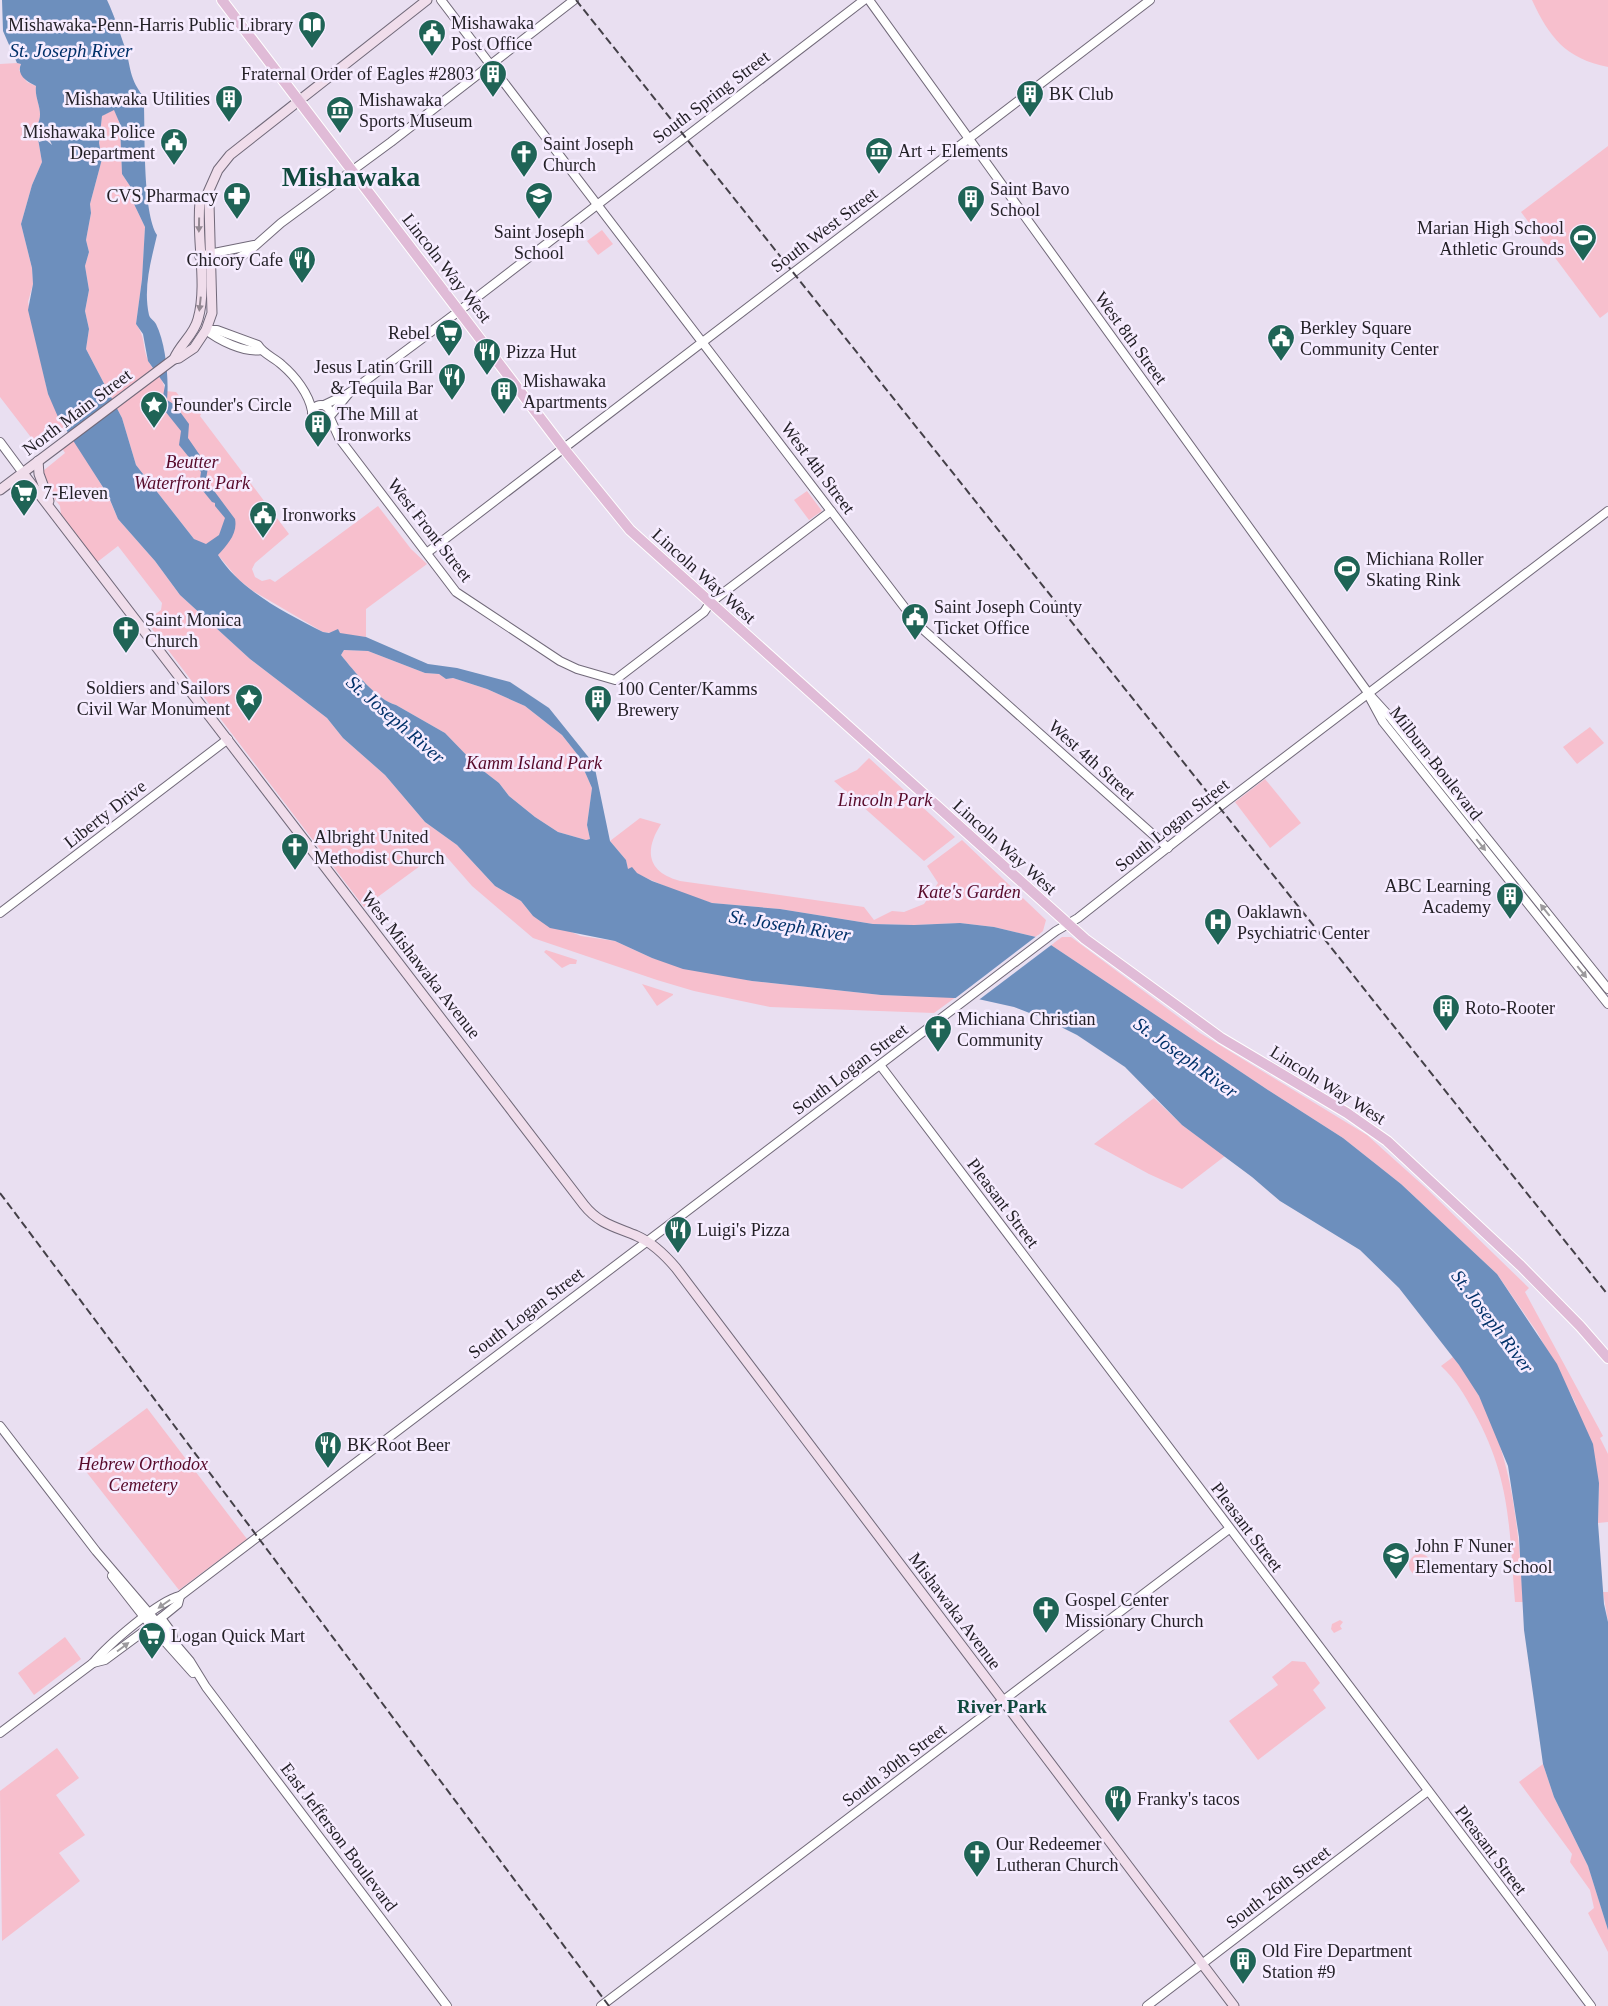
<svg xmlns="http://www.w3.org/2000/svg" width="1608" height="2006" viewBox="0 0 1608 2006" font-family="'Times New Roman',serif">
<rect width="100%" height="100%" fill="#e9dff1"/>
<g fill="#f7bfcd">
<path d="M1532 0H1608V67C1566 59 1549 37 1532 0Z"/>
<path d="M17 63 21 64 19 70 27 82 36 86C34 101 46 112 36 127L42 162 32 185 21 224 32 268 33 284 28 302 48 394 66 428 40 449 0 397V64Z"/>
<path d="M114 109 120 124 122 174 130 186 134 204 145 227 142 279 136 324C146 338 142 346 148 360 153 372 164 377 165 391L176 392 187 405 201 403 203 410 200 416 289 534 255 563 252 569 255 577 262 581 270 579 275 582 378 506 411 549 427 564 366 609V637L323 632 253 591 238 579 218 555 194 539 136 465 122 418 86 349 89 329 85 311 89 290 85 266 89 252 86 240 91 213 90 204 102 159 99 143 102 116Z"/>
<polygon points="1608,146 1608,312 1600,318 1521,212"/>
<polygon points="602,230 613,244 598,255 587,241"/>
<polygon points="72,436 108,496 118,519 155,561 180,595 250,659 327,718 343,738 385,775 425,822 457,845 495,886 521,901 533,916 581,936 615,941 652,958 752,981 881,995 956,997 934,1013 770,1007 694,991 657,980 533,938 472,886 444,854 435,855 364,907 146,621 161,610 162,603 118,546 96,563 61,514 60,506 48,490 43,471 65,453 60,445"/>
<polygon points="807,491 822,511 809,520 794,500"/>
<path d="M344 650 368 651 425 673 439 674 446 679 453 678 487 689 525 706 562 735 577 754 592 788 587 825 590 839 586 840 558 832 535 817 509 796 499 783 477 766 445 733 396 705C377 700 354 671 341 655Z"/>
<polygon points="1590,727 1604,743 1577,764 1563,747"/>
<polygon points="869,758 955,837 924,861 834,781 857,770"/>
<polygon points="1265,779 1301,823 1270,848 1235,802"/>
<path d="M640 818 661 824C644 851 647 872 680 881L864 907 874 920 892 911 904 912 924 904 938 883 927 866 962 840 1046 920 1043 931 1036 937 994 927 960 923 914 925 873 924 780 909 712 903 683 894 628 870 626 860 610 841Z"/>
<polygon points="1062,937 1071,937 1200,1033 1367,1135 1426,1188 1529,1288 1525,1292 1603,1436 1600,1438 1608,1454 1608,1522 1598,1523 1599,1483 1575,1402 1537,1332 1497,1274 1401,1184 1343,1138 1268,1090 1051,945"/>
<polygon points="546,950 577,960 576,964 570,964 562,968 544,952"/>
<polygon points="642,984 673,994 673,995 657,1006"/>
<polygon points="1154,1098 1182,1125 1225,1156 1182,1189 1149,1174 1094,1144"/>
<path d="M1453 1357C1510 1428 1518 1514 1523 1602H1515C1509 1528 1511 1479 1474 1412 1464 1394 1456 1380 1441 1366Z"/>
<polygon points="147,1408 247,1539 179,1590 77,1460"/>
<circle cx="1420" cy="1565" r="11"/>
<polygon points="1603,1592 1608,1592 1608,1622"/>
<polygon points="1340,1620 1343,1622 1340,1626 1342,1629 1334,1633 1331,1629 1332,1624"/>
<polygon points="65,1637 81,1659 34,1695 18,1673"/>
<polygon points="1292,1661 1305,1662 1320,1683 1313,1690 1326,1708 1258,1760 1229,1721 1278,1685 1272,1677"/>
<polygon points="57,1748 79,1778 56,1795 85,1835 59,1853 80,1881 2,1941 0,1791"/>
<polygon points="1543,1764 1554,1797 1588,1866 1608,1930 1608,1952 1588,1913 1594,1908 1590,1890 1570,1862 1572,1854 1519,1782"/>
</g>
<path fill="#6d8fbd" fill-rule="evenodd" d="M2 0H107C114 15 119 30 123 42 132 65 127 75 143 96L140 99 144 107C145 136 143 213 157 235 151 261 143 288 149 315 150 319 154 320 156 324 166 344 169 379 167 400L175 405 189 424 188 438 208 467 206 480 235 519C238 534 227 545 218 555 241 591 286 613 323 632L329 633 338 629 340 633 366 637 428 664 457 668 510 682 549 708 594 764 610 841 626 860 628 869 632 867 637 873 652 881 712 903 780 909 873 924 914 925 960 923 994 927 1036 937 1051 945 1268 1090 1343 1138 1401 1184 1497 1274 1557 1364 1593 1444 1599 1483 1598 1523 1604 1604 1608 1622V1930L1588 1866 1554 1797 1543 1764 1524 1630 1519 1537 1508 1466 1479 1396 1459 1365 1399 1288 1360 1250 1280 1201 1252 1177 1182 1125 1125 1067 1077 1035 1045 1019 1014 1007 978 999 881 995 752 981 683 969 652 958 615 941 550 928 533 916 521 901 495 886 457 845 425 822 385 775 343 738 327 718 250 659 180 595 155 561 118 519 108 495 58 417 48 394 28 310 33 284 32 268 21 224 32 185 42 162 36 127C46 112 34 101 36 86 27 82 16 75 21 64L17 63 3 31ZM114 110 120 124 122 174 130 186 134 204 145 227 142 279 136 324 143 334 148 361 165 385 162 402 165 411 181 431 179 445 201 472 199 486 212 502 215 503V506L225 518 219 535 206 544 194 539 136 465 122 418 86 349 89 329 85 311 89 290 85 266 89 252 86 240 91 213 90 204 102 159 99 143 102 116ZM37 125 44 127 52 145 46 140 39 142ZM344 650 368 651 425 673 439 674 446 679 453 678 487 689 525 706 562 735 577 754 592 788 587 825 590 839 586 840 558 832 535 817 509 796 499 783 477 766 445 733 396 705C377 700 354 671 341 655Z"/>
<polygon fill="#e9dff1" points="1038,935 1054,943 976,1002 953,1000"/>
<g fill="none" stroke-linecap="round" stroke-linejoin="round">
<defs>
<g id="tertiary">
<polyline points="441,0 918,625 1168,848"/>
<polyline points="869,0 1369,694 1390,717 1608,989"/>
<polyline points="199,256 254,245"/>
<polyline points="207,264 234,260 247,253 281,223 391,142 574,0"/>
<path d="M206 330H217L258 345C263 354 275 358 282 365 295 376 309 394 312 411"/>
<path d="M206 330C218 340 244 353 261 350"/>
<circle cx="321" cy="414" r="9"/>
<polyline points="324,405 349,393 459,311 864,0"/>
<polyline points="331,415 349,393"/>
<polyline points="330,418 339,438 456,592 560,661 577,669 615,680 704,612 710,603 831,511"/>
<polyline points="0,442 23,473"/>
<polyline points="428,552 1150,0"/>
<polyline points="1370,698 1383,722 1608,1004"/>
<polyline points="0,913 228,739"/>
<polyline points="880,1065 1591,2006"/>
<polyline points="0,1426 96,1551 190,1661 206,1687 447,2006"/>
<polyline points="112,1576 151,1626 193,1673"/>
<polyline points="161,1618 172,1633 174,1641"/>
<polyline points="93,1663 105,1660 151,1626 178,1604 180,1596"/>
<path d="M0 1733 93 1663C108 1645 158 1601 180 1596L1056 931 1078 918 1219 807 1608 511"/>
<polyline points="601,2006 1229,1529"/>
<polyline points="1147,2006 1428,1791"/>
</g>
<g id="secondary">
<polyline points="174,359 179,358 194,348 206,330 212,313 209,203 206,197"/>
<polyline points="38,461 39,474 49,501"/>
<path d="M23 473 584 1205C599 1224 616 1227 637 1236 653 1243 665 1255 676 1268L1234 2006"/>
<path d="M0 490 174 359C180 344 194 335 198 319 208 284 196 239 200 202L206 197 218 170 230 155 427 0"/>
</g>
<polyline id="primary" points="222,0 564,449 630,530 1085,939 1221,1038 1347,1113 1387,1141 1521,1266 1580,1326 1608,1358"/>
</defs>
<use href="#tertiary" stroke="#716979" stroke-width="10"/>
<use href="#secondary" stroke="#716979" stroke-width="11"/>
<use href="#primary" stroke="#fff" stroke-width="12"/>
<use href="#tertiary" stroke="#fff" stroke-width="8"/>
<use href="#secondary" stroke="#f0ddeb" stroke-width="9"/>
<use href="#primary" stroke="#e0bbd7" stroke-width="10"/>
<g stroke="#444048" stroke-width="2" stroke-dasharray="8 4" stroke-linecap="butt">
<polyline points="576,0 1608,1295"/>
<polyline points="0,1193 609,2006"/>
</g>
</g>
<defs><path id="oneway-solid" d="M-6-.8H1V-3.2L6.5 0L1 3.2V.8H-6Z" transform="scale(1.25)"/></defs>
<g fill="#938892">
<use href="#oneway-solid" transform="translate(199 225) rotate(91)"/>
<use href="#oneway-solid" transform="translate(200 304) rotate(96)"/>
</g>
<g fill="#9c9a9d">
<use href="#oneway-solid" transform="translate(1481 845) rotate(51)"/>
<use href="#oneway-solid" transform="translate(1545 910) rotate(-129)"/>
<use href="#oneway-solid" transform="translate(1582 972) rotate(51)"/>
<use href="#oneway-solid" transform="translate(164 1604) rotate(145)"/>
<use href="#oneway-solid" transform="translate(123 1647) rotate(-37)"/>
</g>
<defs>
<symbol id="library-pin" viewBox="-11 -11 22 30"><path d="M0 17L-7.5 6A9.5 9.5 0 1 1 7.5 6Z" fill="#1f6456" stroke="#f6ecff"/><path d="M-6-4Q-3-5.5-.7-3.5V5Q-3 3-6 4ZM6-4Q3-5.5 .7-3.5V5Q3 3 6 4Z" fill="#fff"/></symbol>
<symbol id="civic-pin" viewBox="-11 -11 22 30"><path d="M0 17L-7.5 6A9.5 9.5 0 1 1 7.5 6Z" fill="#1f6456" stroke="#f6ecff"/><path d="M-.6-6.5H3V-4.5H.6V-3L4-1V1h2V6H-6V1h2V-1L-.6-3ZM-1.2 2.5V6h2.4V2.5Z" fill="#fff"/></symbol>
<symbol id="building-pin" viewBox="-11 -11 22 30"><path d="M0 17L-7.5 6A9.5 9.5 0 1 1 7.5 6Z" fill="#1f6456" stroke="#f6ecff"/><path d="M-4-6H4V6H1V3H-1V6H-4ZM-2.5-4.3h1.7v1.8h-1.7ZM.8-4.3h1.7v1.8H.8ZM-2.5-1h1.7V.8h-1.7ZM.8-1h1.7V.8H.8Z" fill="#fff"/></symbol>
<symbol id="museum-pin" viewBox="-11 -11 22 30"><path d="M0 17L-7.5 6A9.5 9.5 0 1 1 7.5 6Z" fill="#1f6456" stroke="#f6ecff"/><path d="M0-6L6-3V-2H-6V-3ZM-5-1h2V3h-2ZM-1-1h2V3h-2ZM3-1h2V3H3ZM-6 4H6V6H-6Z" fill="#fff"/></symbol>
<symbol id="church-pin" viewBox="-11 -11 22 30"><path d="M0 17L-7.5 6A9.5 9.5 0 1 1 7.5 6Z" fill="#1f6456" stroke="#f6ecff"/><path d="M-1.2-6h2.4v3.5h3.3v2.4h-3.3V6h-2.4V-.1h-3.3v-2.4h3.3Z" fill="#fff"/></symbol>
<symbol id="pharmacy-pin" viewBox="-11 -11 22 30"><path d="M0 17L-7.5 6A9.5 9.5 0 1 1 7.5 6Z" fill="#1f6456" stroke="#f6ecff"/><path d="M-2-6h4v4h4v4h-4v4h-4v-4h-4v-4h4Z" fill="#fff"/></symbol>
<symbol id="school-pin" viewBox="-11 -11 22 30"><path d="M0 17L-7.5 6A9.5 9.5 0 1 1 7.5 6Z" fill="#1f6456" stroke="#f6ecff"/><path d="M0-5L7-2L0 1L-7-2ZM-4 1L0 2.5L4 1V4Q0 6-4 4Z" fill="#fff"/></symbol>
<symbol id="stadium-pin" viewBox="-11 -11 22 30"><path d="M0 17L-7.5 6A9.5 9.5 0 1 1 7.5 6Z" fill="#1f6456" stroke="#f6ecff"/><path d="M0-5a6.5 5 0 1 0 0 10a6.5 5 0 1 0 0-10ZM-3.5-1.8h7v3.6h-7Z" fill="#fff"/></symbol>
<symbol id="restaurant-pin" viewBox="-11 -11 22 30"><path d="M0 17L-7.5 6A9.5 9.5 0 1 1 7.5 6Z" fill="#1f6456" stroke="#f6ecff"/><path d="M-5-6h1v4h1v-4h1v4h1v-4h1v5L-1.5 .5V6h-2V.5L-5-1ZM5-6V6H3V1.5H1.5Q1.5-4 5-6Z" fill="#fff"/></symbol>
<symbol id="supermarket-pin" viewBox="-11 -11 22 30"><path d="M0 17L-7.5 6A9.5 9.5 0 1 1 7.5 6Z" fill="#1f6456" stroke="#f6ecff"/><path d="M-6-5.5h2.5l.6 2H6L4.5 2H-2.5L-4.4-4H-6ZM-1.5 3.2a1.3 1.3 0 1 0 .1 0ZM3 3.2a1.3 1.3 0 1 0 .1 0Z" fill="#fff"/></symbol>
<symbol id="sight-pin" viewBox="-11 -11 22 30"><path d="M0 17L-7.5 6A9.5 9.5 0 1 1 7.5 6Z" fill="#1f6456" stroke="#f6ecff"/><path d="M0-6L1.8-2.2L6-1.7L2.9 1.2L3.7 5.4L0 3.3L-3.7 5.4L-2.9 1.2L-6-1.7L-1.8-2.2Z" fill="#fff"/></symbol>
<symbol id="hospital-pin" viewBox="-11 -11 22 30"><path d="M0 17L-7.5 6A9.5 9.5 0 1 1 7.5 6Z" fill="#1f6456" stroke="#f6ecff"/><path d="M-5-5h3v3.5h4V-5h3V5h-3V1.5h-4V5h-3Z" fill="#fff"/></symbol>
</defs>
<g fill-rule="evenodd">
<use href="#library-pin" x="296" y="9" width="32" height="43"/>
<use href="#civic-pin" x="416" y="17" width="32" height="43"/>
<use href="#building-pin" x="477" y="58" width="32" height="43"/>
<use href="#building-pin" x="1014" y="78" width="32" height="43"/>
<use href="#building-pin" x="213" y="83" width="32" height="43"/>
<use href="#museum-pin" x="324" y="94" width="32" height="43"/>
<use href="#civic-pin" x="158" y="126" width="32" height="43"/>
<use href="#museum-pin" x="863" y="135" width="32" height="43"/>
<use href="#church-pin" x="508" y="138" width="32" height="43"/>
<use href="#pharmacy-pin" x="221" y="180" width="32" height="43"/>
<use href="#school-pin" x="523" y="180" width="32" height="43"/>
<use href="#building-pin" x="955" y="183" width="32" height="43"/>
<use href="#stadium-pin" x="1567" y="222" width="32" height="43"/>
<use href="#restaurant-pin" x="286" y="244" width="32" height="43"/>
<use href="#supermarket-pin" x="433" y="317" width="32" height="43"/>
<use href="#civic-pin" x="1265" y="322" width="32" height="43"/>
<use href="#restaurant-pin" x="471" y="336" width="32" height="43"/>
<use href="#restaurant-pin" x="436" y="361" width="32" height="43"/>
<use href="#building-pin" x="488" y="375" width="32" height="43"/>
<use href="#sight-pin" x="138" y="389" width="32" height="43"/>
<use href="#building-pin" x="302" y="408" width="32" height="43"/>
<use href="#supermarket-pin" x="8" y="477" width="32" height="43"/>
<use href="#civic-pin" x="247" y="499" width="32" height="43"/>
<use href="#stadium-pin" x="1331" y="553" width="32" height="43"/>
<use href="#civic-pin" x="899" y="601" width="32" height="43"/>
<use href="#church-pin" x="110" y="614" width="32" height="43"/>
<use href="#sight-pin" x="233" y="682" width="32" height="43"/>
<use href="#building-pin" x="582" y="683" width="32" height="43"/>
<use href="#church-pin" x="279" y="831" width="32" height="43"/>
<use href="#building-pin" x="1494" y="880" width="32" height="43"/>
<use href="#hospital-pin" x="1202" y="906" width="32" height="43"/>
<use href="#building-pin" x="1430" y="992" width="32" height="43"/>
<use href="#church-pin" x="922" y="1013" width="32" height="43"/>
<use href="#restaurant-pin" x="662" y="1214" width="32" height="43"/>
<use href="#restaurant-pin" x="312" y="1429" width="32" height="43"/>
<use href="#school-pin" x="1380" y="1540" width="32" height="43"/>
<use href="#church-pin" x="1030" y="1594" width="32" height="43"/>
<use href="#supermarket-pin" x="136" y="1620" width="32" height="43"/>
<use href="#restaurant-pin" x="1102" y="1783" width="32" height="43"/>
<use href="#church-pin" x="961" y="1838" width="32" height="43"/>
<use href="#building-pin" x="1227" y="1945" width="32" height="43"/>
</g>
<g text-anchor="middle" stroke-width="5" stroke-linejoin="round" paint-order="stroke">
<g font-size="18" fill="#221f25" stroke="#f6ecff" text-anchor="start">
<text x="451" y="29">Mishawaka<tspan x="451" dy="21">Post Office</tspan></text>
<text x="293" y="31" text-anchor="end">Mishawaka-Penn-Harris Public Library</text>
<text x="474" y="80" text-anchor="end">Fraternal Order of Eagles #2803</text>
<text x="1049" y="100">BK Club</text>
<text x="210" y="105" text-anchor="end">Mishawaka Utilities</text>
<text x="359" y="106">Mishawaka<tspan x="359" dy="21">Sports Museum</tspan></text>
<text x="155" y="138" text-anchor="end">Mishawaka Police<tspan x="155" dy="21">Department</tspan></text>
<text x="543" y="150">Saint Joseph<tspan x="543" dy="21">Church</tspan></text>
<text x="898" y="157">Art + Elements</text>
<text x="990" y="195">Saint Bavo<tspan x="990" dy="21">School</tspan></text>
<text x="218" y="202" text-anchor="end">CVS Pharmacy</text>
<text x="1564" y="234" text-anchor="end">Marian High School<tspan x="1564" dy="21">Athletic Grounds</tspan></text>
<text x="539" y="238" text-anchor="middle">Saint Joseph<tspan x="539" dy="21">School</tspan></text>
<text x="283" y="266" text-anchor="end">Chicory Cafe</text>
<text x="1300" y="334">Berkley Square<tspan x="1300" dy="21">Community Center</tspan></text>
<text x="430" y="339" text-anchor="end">Rebel</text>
<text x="506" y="358">Pizza Hut</text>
<text x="433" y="373" text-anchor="end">Jesus Latin Grill<tspan x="433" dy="21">&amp; Tequila Bar</tspan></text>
<text x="523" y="387">Mishawaka<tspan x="523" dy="21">Apartments</tspan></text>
<text x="173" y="411">Founder's Circle</text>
<text x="337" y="420">The Mill at<tspan x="337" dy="21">Ironworks</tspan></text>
<text x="43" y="499">7-Eleven</text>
<text x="282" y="521">Ironworks</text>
<text x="1366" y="565">Michiana Roller<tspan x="1366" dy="21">Skating Rink</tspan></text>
<text x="934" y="613">Saint Joseph County<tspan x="934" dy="21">Ticket Office</tspan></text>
<text x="145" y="626">Saint Monica<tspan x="145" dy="21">Church</tspan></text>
<text x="230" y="694" text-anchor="end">Soldiers and Sailors<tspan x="230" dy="21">Civil War Monument</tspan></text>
<text x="617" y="695">100 Center/Kamms<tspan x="617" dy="21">Brewery</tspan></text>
<text x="314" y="843">Albright United<tspan x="314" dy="21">Methodist Church</tspan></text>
<text x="1491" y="892" text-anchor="end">ABC Learning<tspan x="1491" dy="21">Academy</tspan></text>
<text x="1237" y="918">Oaklawn<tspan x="1237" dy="21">Psychiatric Center</tspan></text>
<text x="1465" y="1014">Roto-Rooter</text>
<text x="957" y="1025">Michiana Christian<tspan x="957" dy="21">Community</tspan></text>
<text x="697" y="1236">Luigi's Pizza</text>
<text x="347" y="1451">BK Root Beer</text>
<text x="1415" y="1552">John F Nuner<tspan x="1415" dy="21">Elementary School</tspan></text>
<text x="1065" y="1606">Gospel Center<tspan x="1065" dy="21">Missionary Church</tspan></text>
<text x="171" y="1642">Logan Quick Mart</text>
<text x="1137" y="1805">Franky's tacos</text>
<text x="996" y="1850">Our Redeemer<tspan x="996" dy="21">Lutheran Church</tspan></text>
<text x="1262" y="1957">Old Fire Department<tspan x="1262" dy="21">Station #9</tspan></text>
</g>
<g font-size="18" fill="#221f25" stroke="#f6ecff">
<text transform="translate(711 97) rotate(-37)" y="6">South Spring Street</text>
<text transform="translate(824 230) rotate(-37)" y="6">South West Street</text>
<text transform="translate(447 268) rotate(52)" y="6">Lincoln Way West</text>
<text transform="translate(1131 338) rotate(54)" y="6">West 8th Street</text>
<text transform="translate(77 412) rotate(-37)" y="6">North Main Street</text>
<text transform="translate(818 468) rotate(53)" y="6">West 4th Street</text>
<text transform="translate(430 530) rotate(52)" y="6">West Front Street</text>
<text transform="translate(704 576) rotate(42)" y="6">Lincoln Way West</text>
<text transform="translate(1092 760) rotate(42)" y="6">West 4th Street</text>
<text transform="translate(1436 763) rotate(52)" y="6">Milburn Boulevard</text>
<text transform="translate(105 814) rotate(-38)" y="6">Liberty Drive</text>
<text transform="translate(1172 825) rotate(-38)" y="6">South Logan Street</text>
<text transform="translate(1005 847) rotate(42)" y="6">Lincoln Way West</text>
<text transform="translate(421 965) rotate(52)" y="6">West Mishawaka Avenue</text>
<text transform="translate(850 1069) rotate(-37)" y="6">South Logan Street</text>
<text transform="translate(1328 1085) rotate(32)" y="6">Lincoln Way West</text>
<text transform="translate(1003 1203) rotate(53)" y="6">Pleasant Street</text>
<text transform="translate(526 1313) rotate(-37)" y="6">South Logan Street</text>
<text transform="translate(1247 1527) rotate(53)" y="6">Pleasant Street</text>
<text transform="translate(955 1611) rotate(53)" y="6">Mishawaka Avenue</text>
<text transform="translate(894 1765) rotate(-37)" y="6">South 30th Street</text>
<text transform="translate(339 1837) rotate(53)" y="6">East Jefferson Boulevard</text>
<text transform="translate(1491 1850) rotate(53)" y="6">Pleasant Street</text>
<text transform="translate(1278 1887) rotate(-37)" y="6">South 26th Street</text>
</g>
<g font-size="18" font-style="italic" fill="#570a2a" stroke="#f6ecff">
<text x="192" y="468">Beutter<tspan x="192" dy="21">Waterfront Park</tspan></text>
<text x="534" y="769">Kamm Island Park</text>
<text x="885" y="806">Lincoln Park</text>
<text x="969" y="898">Kate's Garden</text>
<text x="143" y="1470">Hebrew Orthodox<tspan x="143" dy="21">Cemetery</tspan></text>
</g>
<g font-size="19" font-style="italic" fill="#013169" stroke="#f6ecff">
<text x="71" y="57">St. Joseph River</text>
<text transform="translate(396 719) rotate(41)" y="7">St. Joseph River</text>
<text transform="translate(790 925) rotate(9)" y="7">St. Joseph River</text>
<text transform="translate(1186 1057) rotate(36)" y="7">St. Joseph River</text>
<text transform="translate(1493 1321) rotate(53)" y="7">St. Joseph River</text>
</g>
<g font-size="19" font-weight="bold" fill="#10493e" stroke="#f6ecff">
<text x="1002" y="1713">River Park</text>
</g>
<g font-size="28" font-weight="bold" fill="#10493e" stroke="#f6ecff">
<text x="351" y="186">Mishawaka</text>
</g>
</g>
</svg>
